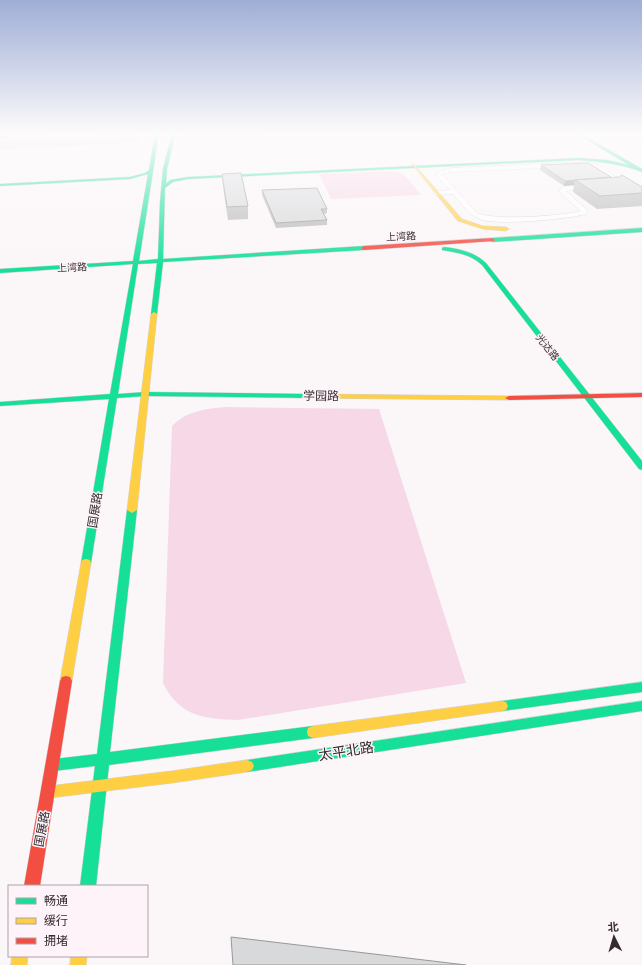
<svg xmlns="http://www.w3.org/2000/svg" width="642" height="965" viewBox="0 0 642 965" font-family="'Source Sans 3','Noto Sans SC',sans-serif">
<rect width="100%" height="100%" fill="#fbf6f8"/>
<g fill="#f7d8e7">
<polygon points="132,133 139,136 139,142 0,150 0,139"/>
<polygon points="183,133 314,133 181,140"/>
<polygon points="392,171 404,174 421,195 331,199 319,174"/>
<path d="M225 407 379 409 466 683 238 720C203 719 179 716 163 683L172 426C187 411 204 409 225 407Z"/>
</g>
<g fill="none" stroke-linecap="round" stroke-linejoin="round">
<defs>
<path id="street" d="M587 162 601 166 624 183 617 186H613V184L616 182 597 168 587 166 451 172 442 174 477 213C496 221 560 216 581 211L562 195 559 190 567 186 593 185 594 186 591 188 566 191 588 211 586 214C568 219 496 226 480 219 469 215 461 203 453 194L436 195 433 193 436 191 450 190 437 177 436 173 451 168Z"/>
<g id="fast">
<polygon points="43,133 64,133 0,138 0,136"/>
<path d="M155 133H159L139 261 158 259 160 202 163 169 172 133H176L167 169 166 184 170 180 188 177 579 158 607 160 629 165 575 133H580L642 169V172C622 164 601 162 579 160L188 179 173 182 165 188 163 259 364 246 367 248 364 250 163 262 157 314 154 316 151 314 157 263 138 264 118 394 146 392 307 394 311 396 307 398 146 396 117 398 91 563 90 566H82L81 563 109 399 0 406V402L110 394 133 264 0 273V269L133 261 148 174 130 179 0 186V184L130 177 145 173 149 170Z"/>
<polygon points="642,228 642,232 492,242 489,240 492,238"/>
<path d="M444 247C460 249 474 252 486 263L642 461V470L639 469 482 265C470 254 458 253 442 250V248Z"/>
<polygon points="132,507 137,510 110,752 313,726 318,728 319,732 318,736 313,738 109,765 96,886 80,886 95,766 54,771 49,769 47,765 49,761 54,759 97,754 127,510"/>
<polygon points="642,682 642,692 502,711 498,710 496,706 498,702 502,701"/>
<polygon points="642,701 642,711 247,772 242,770 240,766 242,762 247,760"/>
</g>
<g id="slow">
<polygon points="412,164 414,164 462,219 483,226 506,227 509,229 506,231 483,229 458,221"/>
<polygon points="154,312 157,314 137,510 132,513 127,510 151,314"/>
<polygon points="304,394 509,396 513,398 509,400 307,398 304,398"/>
<polygon points="86,559 90,560 91,563 72,681 70,685 66,686 62,685 60,681 81,563 82,560"/>
<polygon points="502,701 506,702 508,706 506,710 502,711 313,738 308,736 307,732 308,728 313,726"/>
<polygon points="247,760 252,762 254,766 252,770 247,772 172,783 49,798 44,797 42,792 44,787 49,786 172,771"/>
<polygon points="12,956 28,956 27,965 11,965"/>
<polygon points="71,956 87,956 86,965 70,965"/>
</g>
<g id="jam">
<polygon points="492,238 495,240 494,241 364,250 361,248 364,246"/>
<polygon points="642,393 642,397 509,400 505,398 509,396"/>
<polygon points="66,676 70,677 72,681 40,886 24,886 60,681 62,677"/>
</g>
</defs>
<use href="#street" stroke="#d6d1d3" stroke-width="1"/>
<use href="#fast" stroke="#d6d1d3" stroke-width="1"/>
<use href="#slow" stroke="#d6d1d3" stroke-width="1"/>
<use href="#jam" stroke="#d6d1d3" stroke-width="1"/>
<use href="#street" fill="#fefefe" fill-rule="evenodd"/>
<use href="#fast" fill="#16e098" fill-rule="evenodd"/>
<use href="#slow" fill="#ffcf43" fill-rule="evenodd"/>
<use href="#jam" fill="#f24e42" fill-rule="evenodd"/>
<polyline stroke="#dddcdd" stroke-width="1.5" stroke-dasharray="3.5 2" stroke-linecap="butt" points="0,141 144,133"/>
</g>
<g fill="#babbbc">
<polygon points="541,165 611,177 642,187 642,206 597,209 573,192 574,185 564,186 540,170"/>
<polygon points="222,174 248,206 248,219 228,220 223,186"/>
<polygon points="262,190 327,209 327,213 324,214 327,220 327,225 276,228 262,195"/>
</g>
<polygon fill="#979899" points="575,180 574,185 564,186 565,181"/>
<g fill="#d8d9db" stroke="#979899">
<polygon points="588,163 611,177 575,180 576,180 565,181 541,165"/>
<polygon points="241,173 248,206 227,207 222,174"/>
<polygon points="622,175 642,187 642,193 600,196 575,180 619,177"/>
<polygon points="317,188 327,209 321,209 327,220 276,223 262,190"/>
<polygon points="231,937 466,965 233,965"/>
</g>
<linearGradient id="sky" x2="0" y2="1"><stop stop-color="#9faed6"/><stop offset="0.5" stop-color="#fdfbfc"/><stop offset="1" stop-color="#fdfbfc" stop-opacity="0"/></linearGradient>
<rect width="642" height="268" fill="url(#sky)"/>
<g text-anchor="middle" stroke-width="3" stroke-linejoin="round" paint-order="stroke">
<g font-size="10" fill="#332c30" stroke="#fef3f8">
<text transform="translate(401 236) rotate(-3)" y="4">上湾路</text>
<text transform="translate(72 267) rotate(-3)" y="4">上湾路</text>
<text transform="translate(548 347) rotate(52)" y="4">光达路</text>
</g>
<g font-size="12" fill="#332c30" stroke="#fef3f8">
<text transform="translate(321 396) rotate(1)" y="4">学园路</text>
<text transform="translate(95 510) rotate(-81)" y="4">国展路</text>
<text transform="translate(42 829) rotate(-80)" y="4">国展路</text>
</g>
<g font-size="14" fill="#332c30" stroke="#fef3f8">
<text transform="translate(346 751) rotate(-9)" y="5">太平北路</text>
</g>
</g>
<rect x="8" y="885" width="140" height="72" fill="#fef3f8" stroke="#ada3a8"/>
<rect x="16" y="898" width="20" height="6" fill="#16e098" stroke="#ada3a8"/>
<text x="44" y="905" font-size="12" fill="#332c30">畅通</text>
<rect x="16" y="918" width="20" height="6" fill="#ffcf43" stroke="#ada3a8"/>
<text x="44" y="925" font-size="12" fill="#332c30">缓行</text>
<rect x="16" y="938" width="20" height="6" fill="#f24e42" stroke="#ada3a8"/>
<text x="44" y="945" font-size="12" fill="#332c30">拥堵</text>
<g transform="translate(614 937) rotate(355)" stroke="#fef3f8" stroke-width="3" paint-order="stroke">
<path d="M0-3L7 15L0 10L-7 15Z" fill="#332c30"/>
<text y="-6" font-size="11" font-weight="bold" text-anchor="middle" fill="#332c30">北</text>
</g>
</svg>
